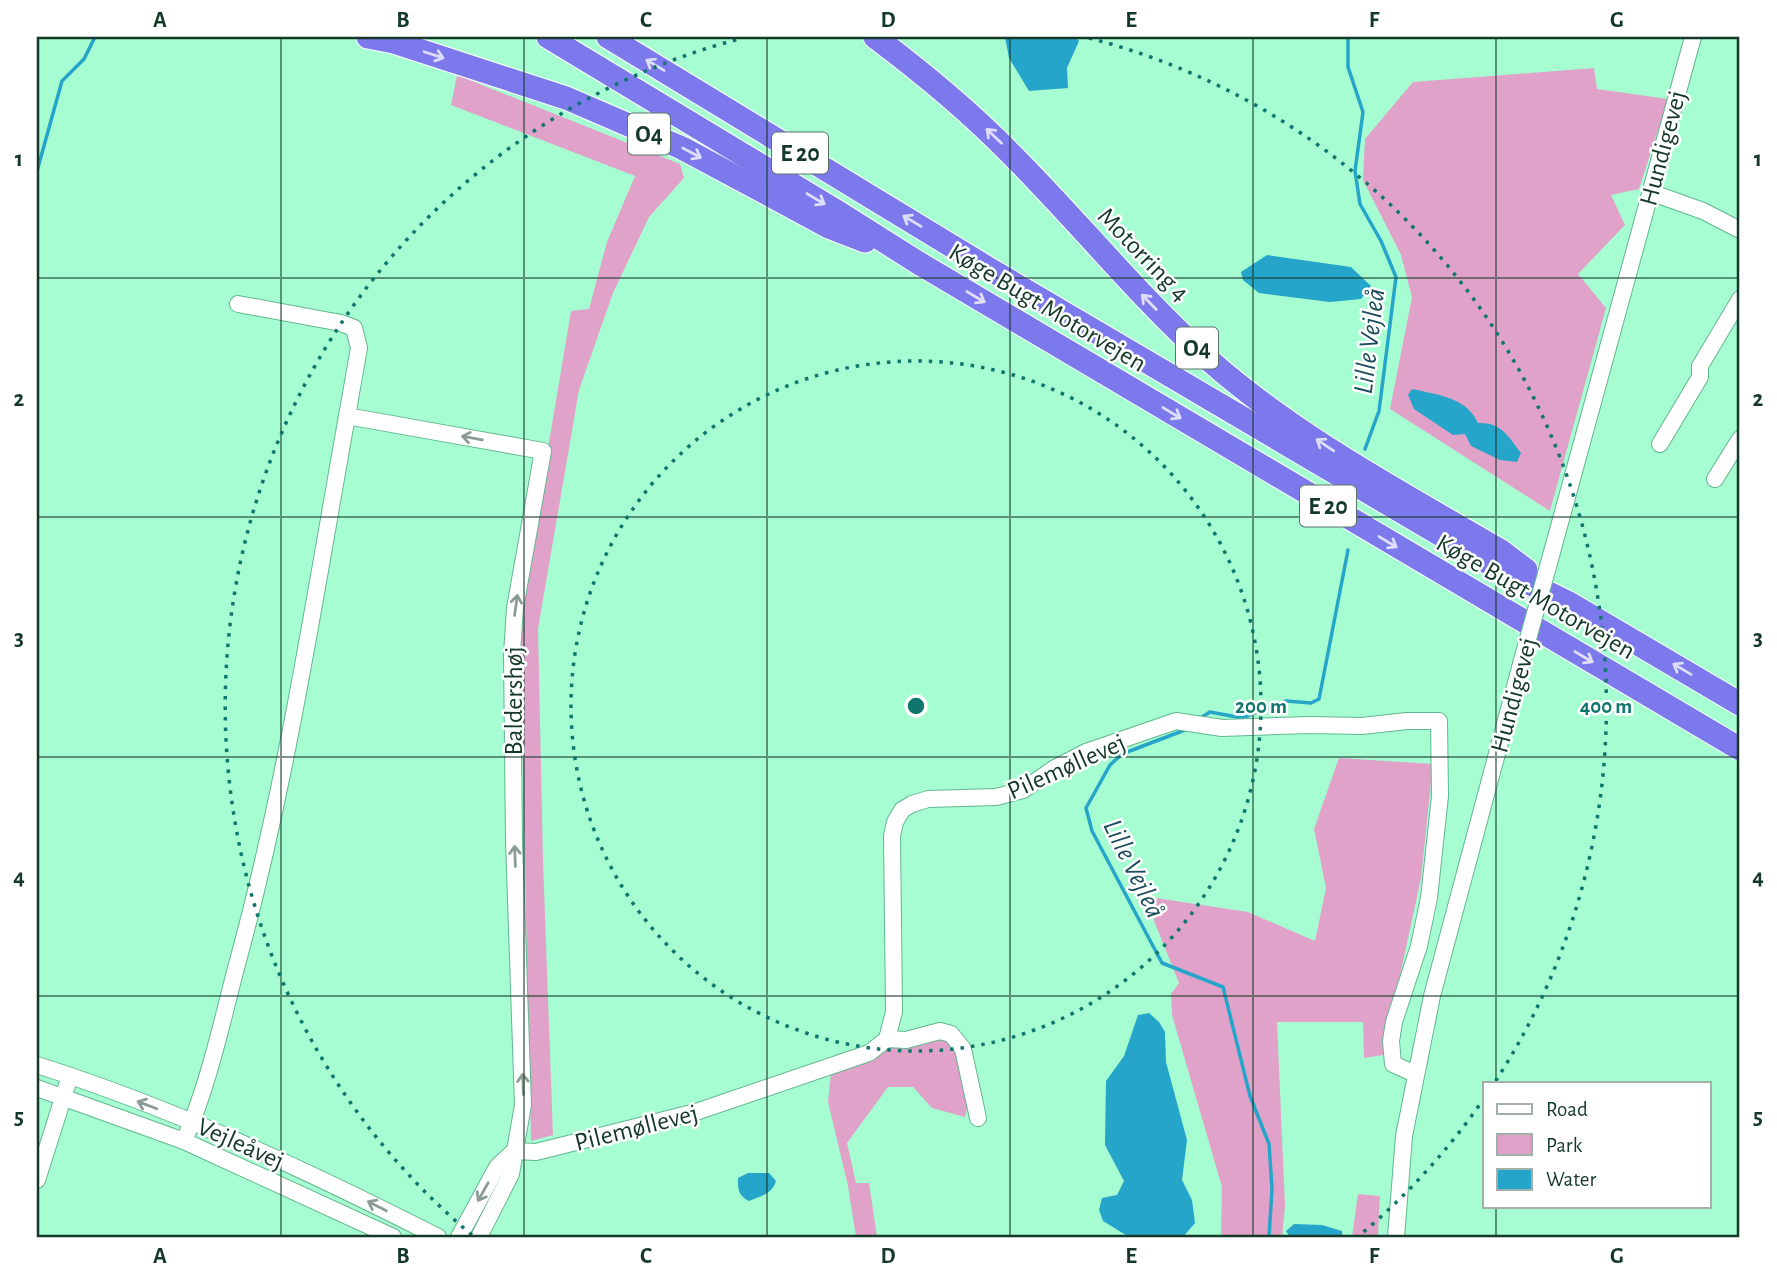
<svg xmlns="http://www.w3.org/2000/svg" width="1777" height="1274" viewBox="0 0 1777 1274" font-family="'Alegreya Sans',sans-serif">
<rect width="100%" height="100%" fill="#a7fdd2"/>
<g fill="#e1a2c9">
<polygon points="1594,68 1597,89 1668,99 1639,189 1611,195 1625,225 1578,274 1606,308 1550,511 1390,409 1412,297 1401,255 1363,180 1365,139 1413,82"/>
<polygon points="457,75 680,164 684,178 649,217 613,293 579,390 538,629 543,861 553,1135 531,1141 520,642 525,585 571,311 589,309 607,242 635,176 451,105"/>
<polygon points="1339,758 1433,764 1421,878 1383,1055 1364,1058 1363,1022 1277,1022 1285,1206 1282,1237 1221,1237 1222,1187 1172,1015 1171,994 1179,983 1154,921 1156,898 1248,912 1315,941 1326,888 1314,829"/>
<polygon points="940,1039 956,1046 969,1101 965,1117 932,1108 913,1087 888,1087 847,1143 856,1183 869,1183 877,1237 856,1237 848,1186 828,1102 831,1073 895,1045"/>
<polygon points="1358,1194 1380,1196 1378,1237 1352,1237"/>
</g>
<g fill="#25a5c9">
<polygon points="1005,37 1076,37 1079,41 1067,68 1068,88 1029,91 1009,58"/>
<polygon points="1267,255 1351,267 1371,286 1361,299 1330,302 1259,293 1243,280 1241,272"/>
<path d="M1412 389C1438 395 1466 397 1478 423 1501 422 1508 436 1521 453L1517 462 1500 460 1471 446 1465 434 1453 435 1414 409 1408 395Z"/>
<polygon points="1149,1013 1159,1022 1165,1032 1166,1062 1187,1140 1182,1180 1192,1200 1195,1223 1183,1237 1129,1237 1103,1221 1099,1210 1102,1198 1117,1195 1124,1181 1105,1145 1106,1081 1124,1056 1138,1015"/>
<path d="M748 1173H769L776 1181C773 1193 760 1197 749 1201 738 1195 738 1190 738 1178Z"/>
<polygon points="1294,1224 1322,1225 1342,1231 1342,1237 1290,1237 1286,1231"/>
</g>
<g fill="none" stroke-linecap="round" stroke-linejoin="round">
<g stroke="#25a5c9" stroke-width="3.5">
<polyline points="1348,37 1348,67 1363,112 1355,171 1360,204 1381,241 1396,277 1379,411 1365,449"/>
<polyline points="37,171 62,81 84,59 95,37"/>
<polyline points="1197,720 1210,712 1242,718 1286,701 1311,703 1319,699 1348,550"/>
<polyline points="1190,728 1122,754 1110,765 1086,808 1092,831 1162,963 1223,987 1250,1096 1269,1144 1272,1188 1269,1237"/>
</g>
<defs>
<g id="minor">
<polyline points="1650,192 1703,211 1740,230"/>
<polyline points="238,304 341,323 354,328 359,348 347,416"/>
<polyline points="1660,444 1700,377 1700,366 1740,299"/>
<polyline points="1715,479 1740,439"/>
<polyline points="1552,552 1693,37"/>
<polyline points="887,1039 906,1040 940,1031 951,1034 963,1049 978,1118"/>
<path d="M37 1065C176 1109 308 1171 438 1237"/>
<polyline points="37,1088 184,1141 393,1237"/>
<path d="M184 1141C208 1086 221 1026 236 968 286 787 314 601 347 416L543 451 515 608 512 654 514 841 523 1105 511 1174 479 1237"/>
<polyline points="514,1151 536,1152 696,1112 869,1053 887,1039 894,1012 892,836 895,822 902,810 912,804 928,799 996,797 1023,790 1055,768 1086,752 1176,721 1222,728 1310,725 1362,726 1407,721 1439,721 1440,796 1429,898 1419,946 1394,1022 1391,1041 1393,1064 1415,1074"/>
<polyline points="37,1180 70,1076"/>
<polyline points="459,1237 497,1167 514,1151"/>
<polyline points="1396,1237 1404,1136 1432,996 1521,664"/>
</g>
<g id="highway">
<polyline points="368,37 394,42 566,98 682,148 829,227 865,241"/>
<polyline points="548,37 838,212 917,262 1740,749"/>
<polyline points="608,37 991,270 1492,565 1567,602 1740,704"/>
<path d="M875 37C923 73 969 111 1011 154 1079 222 1138 296 1209 360 1296 437 1402 493 1501 551L1526 570"/>
</g>
</defs>
<use href="#minor" stroke="#62b78f" stroke-width="18"/>
<use href="#highway" stroke="#fff" stroke-width="25"/>
<use href="#minor" stroke="#fff" stroke-width="16"/>
<use href="#highway" stroke="#7c79ec" stroke-width="23"/>
<defs>
<polyline id="minor-bridge" points="1521,664 1552,552"/>
</defs>
<use href="#minor-bridge" stroke="#62b78f" stroke-width="18" stroke-linecap="butt"/>
<use href="#minor-bridge" stroke="#fff" stroke-width="16"/>
</g>
<defs><path id="oneway-shaft" d="M-6 0H5M1.5-3L5.5 0L1.5 3" fill="none" stroke-width="1.6" stroke-linecap="round" stroke-linejoin="round" transform="scale(1.75)"/></defs>
<g stroke="#dedefa">
<use href="#oneway-shaft" transform="translate(434 55) rotate(18)"/>
<use href="#oneway-shaft" transform="translate(655 65) rotate(-149)"/>
<use href="#oneway-shaft" transform="translate(994 136) rotate(-136)"/>
<use href="#oneway-shaft" transform="translate(692 153) rotate(28)"/>
<use href="#oneway-shaft" transform="translate(816 199) rotate(31)"/>
<use href="#oneway-shaft" transform="translate(912 221) rotate(-149)"/>
<use href="#oneway-shaft" transform="translate(976 297) rotate(31)"/>
<use href="#oneway-shaft" transform="translate(1149 302) rotate(-134)"/>
<use href="#oneway-shaft" transform="translate(1172 413) rotate(31)"/>
<use href="#oneway-shaft" transform="translate(1325 445) rotate(-146)"/>
<use href="#oneway-shaft" transform="translate(1388 542) rotate(31)"/>
<use href="#oneway-shaft" transform="translate(1584 657) rotate(31)"/>
<use href="#oneway-shaft" transform="translate(1682 669) rotate(-149)"/>
</g>
<g stroke="#8a9c94">
<use href="#oneway-shaft" transform="translate(472 438) rotate(-170)"/>
<use href="#oneway-shaft" transform="translate(516 605) rotate(-82)"/>
<use href="#oneway-shaft" transform="translate(515 856) rotate(-92)"/>
<use href="#oneway-shaft" transform="translate(523 1084) rotate(-92)"/>
<use href="#oneway-shaft" transform="translate(147 1105) rotate(-159)"/>
<use href="#oneway-shaft" transform="translate(483 1192) rotate(119)"/>
<use href="#oneway-shaft" transform="translate(377 1206) rotate(-153)"/>
</g>
<path fill="none" stroke="#153929" stroke-width="2" stroke-opacity="0.55" d="M281 37V1237M524 37V1237M767 37V1237M1010 37V1237M1253 37V1237M1496 37V1083M37 278H1740M37 517H1740M37 757H1740M37 996H1740M1496 1206V1237"/>
<g fill="none" stroke="#0f766e" stroke-width="3.5" stroke-dasharray="3.5 7">
<circle cx="916" cy="706" r="345"/>
<path d="M1485 1097A690 690 0 0 1 1360 1235M472 1235A690 690 0 0 1 743 38M1089 38A690 690 0 0 1 1495 1082"/>
</g>
<g text-anchor="middle" stroke-width="5" stroke-linejoin="round" paint-order="stroke">
<g fill="#fff" stroke="#5b7469" stroke-width="2">
<rect x="628" y="113.5" width="42" height="41" rx="5"/>
<rect x="772" y="132.5" width="56" height="41" rx="5"/>
<rect x="1176" y="327.5" width="42" height="41" rx="5"/>
<rect x="1300" y="485.5" width="56" height="41" rx="5"/>
</g>
<g font-size="24" font-weight="bold" fill="#153929">
<text x="649" y="142">O4</text>
<text x="800" y="161">E 20</text>
<text x="1197" y="356">O4</text>
<text x="1328" y="514">E 20</text>
</g>
<g font-size="26" fill="#153929" stroke="#fff">
<text transform="translate(1662 148) rotate(-75)" y="9">Hundigevej</text>
<text transform="translate(1144 254) rotate(46)" y="9">Motorring 4</text>
<text transform="translate(1048 307) rotate(31)" y="9">Køge Bugt Motorvejen</text>
<text transform="translate(1536 596) rotate(30)" y="9">Køge Bugt Motorvejen</text>
<text transform="translate(1513 695) rotate(-75)" y="9">Hundigevej</text>
<text transform="translate(513 701) rotate(-90)" y="9">Baldershøj</text>
<text transform="translate(1066 766) rotate(-24)" y="9">Pilemøllevej</text>
<text transform="translate(636 1127) rotate(-14)" y="9">Pilemøllevej</text>
<text transform="translate(241 1143) rotate(24)" y="9">Vejleåvej</text>
</g>
<g font-size="28" font-style="italic" fill="#1a4c5c" stroke="#fff">
<text transform="translate(1368 341) rotate(-83)" y="10">Lille Vejleå</text>
<text transform="translate(1135 868) rotate(64)" y="10">Lille Vejleå</text>
</g>
</g>
<circle cx="916" cy="706" r="10" fill="#0f766e" stroke="#fff" stroke-width="3.5"/>
<g font-size="21" text-anchor="middle" font-weight="bold" fill="#0f766e" stroke="#fff" stroke-width="5" stroke-linejoin="round" paint-order="stroke">
<text x="1261" y="713">200 m</text>
<text x="1606" y="713">400 m</text>
</g>
<rect width="1777" height="1274" fill="none" stroke="#ffffff" stroke-width="77"/>
<rect x="1483" y="1082" width="228" height="126" fill="#ffffff" stroke="#a1b0a9" stroke-width="2"/>
<rect x="1497" y="1104" width="35" height="10" fill="#ffffff" stroke="#a1b0a9" stroke-width="2"/>
<text x="1546" y="1116" font-size="21" fill="#153929">Road</text>
<rect x="1497" y="1134" width="35" height="21" fill="#e1a2c9" stroke="#a1b0a9" stroke-width="2"/>
<text x="1546" y="1152" font-size="21" fill="#153929">Park</text>
<rect x="1497" y="1169" width="35" height="21" fill="#25a5c9" stroke="#a1b0a9" stroke-width="2"/>
<text x="1546" y="1186" font-size="21" fill="#153929">Water</text>
<rect x="38" y="38" width="1700" height="1198" fill="none" stroke="#153929" stroke-width="2.5"/>
<g font-size="23" text-anchor="middle" font-weight="bold" fill="#153929">
<text x="160" y="27">A</text>
<text x="403" y="27">B</text>
<text x="646" y="27">C</text>
<text x="888" y="27">D</text>
<text x="1131" y="27">E</text>
<text x="1374" y="27">F</text>
<text x="1617" y="27">G</text>
<text x="19" y="166">1</text>
<text x="1758" y="166">1</text>
<text x="19" y="406">2</text>
<text x="1758" y="406">2</text>
<text x="19" y="645">3</text>
<text x="1758" y="645">3</text>
<text x="19" y="884">4</text>
<text x="1758" y="884">4</text>
<text x="19" y="1124">5</text>
<text x="1758" y="1124">5</text>
<text x="160" y="1263">A</text>
<text x="403" y="1263">B</text>
<text x="646" y="1263">C</text>
<text x="888" y="1263">D</text>
<text x="1131" y="1263">E</text>
<text x="1374" y="1263">F</text>
<text x="1617" y="1263">G</text>
</g>
</svg>
